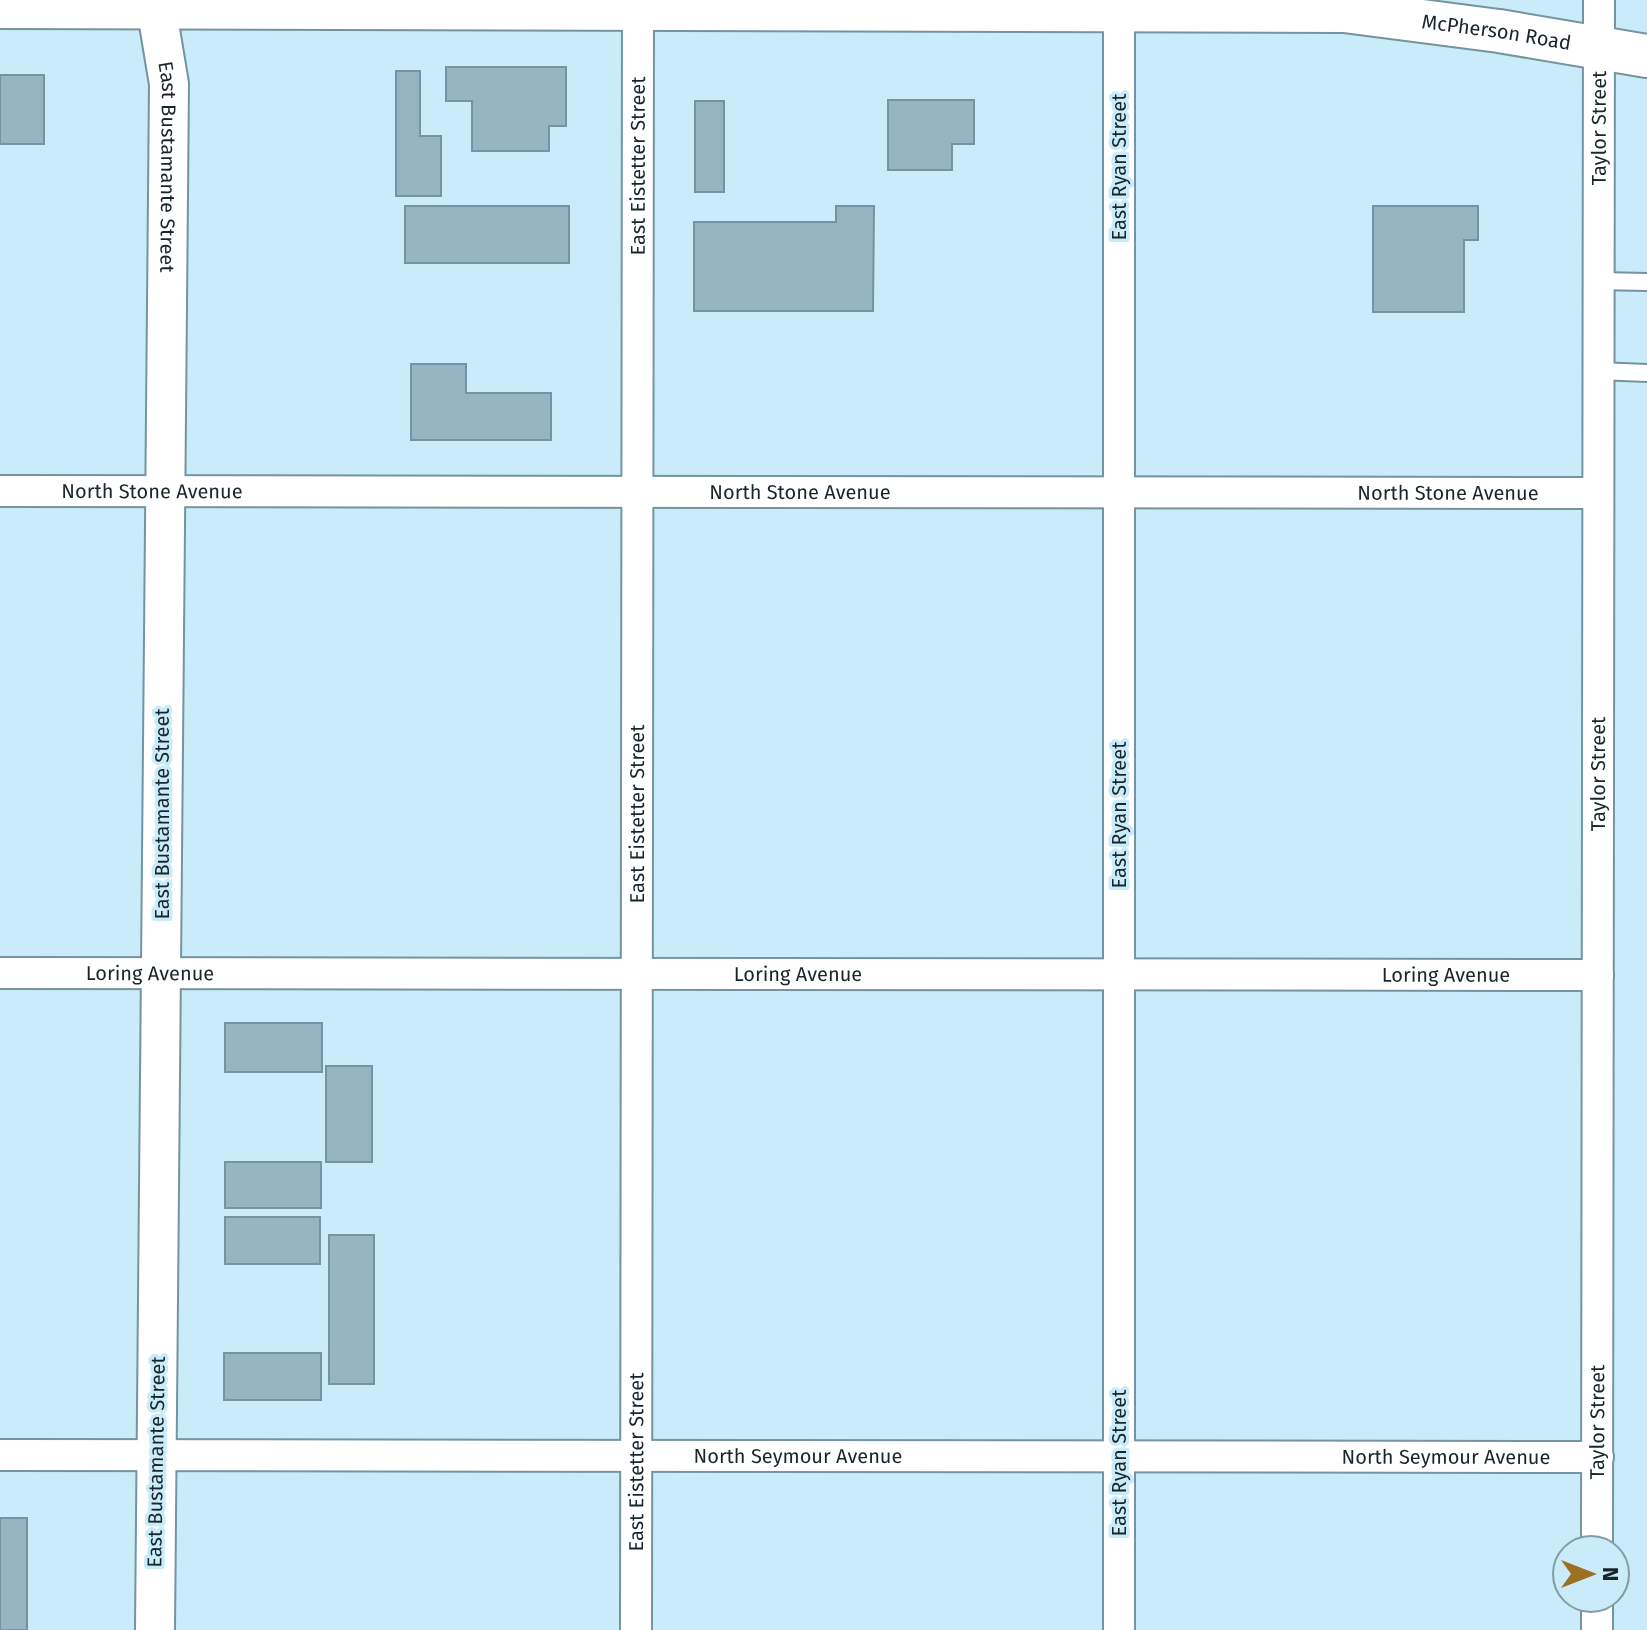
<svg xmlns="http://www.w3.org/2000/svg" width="1647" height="1630" viewBox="0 0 1647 1630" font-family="'Fira Sans',sans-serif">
<rect width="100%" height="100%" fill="#caebf9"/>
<g fill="#96b5c3" stroke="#7593a0" stroke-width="2">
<polygon points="446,67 566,67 566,126 549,126 549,151 472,151 472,101 446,101"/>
<polygon points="396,71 420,71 420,136 441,136 441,196 396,196"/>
<rect x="0" y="75" width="44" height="69"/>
<polygon points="888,100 974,100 974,144 952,144 952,170 888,170"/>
<rect x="695" y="101" width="29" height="91"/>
<rect x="405" y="206" width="164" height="57"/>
<polygon points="836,206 874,206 873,311 694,311 694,222 836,222"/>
<polygon points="1373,206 1478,206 1478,240 1464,240 1464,312 1373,312"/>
<polygon points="411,364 466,364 466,393 551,393 551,440 411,440"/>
<rect x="225" y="1023" width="97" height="49"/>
<rect x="326" y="1066" width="46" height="96"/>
<rect x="225" y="1162" width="96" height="46"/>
<rect x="225" y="1217" width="95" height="47"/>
<rect x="329" y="1235" width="45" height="149"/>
<rect x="224" y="1353" width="97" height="47"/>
<rect x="0" y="1518" width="27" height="112"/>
</g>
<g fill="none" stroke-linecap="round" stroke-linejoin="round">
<defs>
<g id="service">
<polyline points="1598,281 1647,282"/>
<polyline points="1598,371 1647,373"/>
</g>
<g id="minor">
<path id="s1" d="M0 491 1598 493"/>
<path id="s2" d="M0 973 1598 975"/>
<path id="s3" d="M0 1455 1598 1457"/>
<path id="s4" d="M1597 1550 1599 0"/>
<path id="s5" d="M636 1630 638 0"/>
<polyline points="1119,1630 1119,0"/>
<polyline points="1597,1630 1597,1598"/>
</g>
<g id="tertiary">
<path id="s6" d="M155 0 169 84 155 1630"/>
</g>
<g id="secondary">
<path id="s7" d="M0 7 1344 11 1499 31 1647 56"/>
</g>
</defs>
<use href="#service" stroke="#7593a0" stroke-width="20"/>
<use href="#minor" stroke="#7593a0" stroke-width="34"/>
<use href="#tertiary" stroke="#7593a0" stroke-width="42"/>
<use href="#secondary" stroke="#7593a0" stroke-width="46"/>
<use href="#service" stroke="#fff" stroke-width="16"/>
<use href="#minor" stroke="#fff" stroke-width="30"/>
<use href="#tertiary" stroke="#fff" stroke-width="38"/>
<use href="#secondary" stroke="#fff" stroke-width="42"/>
</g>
<g text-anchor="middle" stroke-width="7" stroke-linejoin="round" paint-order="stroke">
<g font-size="20" fill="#18252a" stroke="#caebf9">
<text dy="7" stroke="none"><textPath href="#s7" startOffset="1498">McPherson Road</textPath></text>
<text dy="7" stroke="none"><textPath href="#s4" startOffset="1422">Taylor Street</textPath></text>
<text dy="7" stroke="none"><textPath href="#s6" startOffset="168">East Bustamante Street</textPath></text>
<text dy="7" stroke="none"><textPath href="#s5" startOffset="1464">East Eistetter Street</textPath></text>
<text transform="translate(1119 167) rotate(-90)" y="7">East Ryan Street</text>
<text dy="7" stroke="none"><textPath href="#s1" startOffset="152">North Stone Avenue</textPath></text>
<text dy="7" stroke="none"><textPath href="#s1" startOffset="800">North Stone Avenue</textPath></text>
<text dy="7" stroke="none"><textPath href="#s1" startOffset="1448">North Stone Avenue</textPath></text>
<text dy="7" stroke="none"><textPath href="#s4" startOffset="776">Taylor Street</textPath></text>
<text transform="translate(162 814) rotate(-90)" y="7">East Bustamante Street</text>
<text dy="7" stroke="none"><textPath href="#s5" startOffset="816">East Eistetter Street</textPath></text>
<text transform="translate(1119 815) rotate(-90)" y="7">East Ryan Street</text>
<text dy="7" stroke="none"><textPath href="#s2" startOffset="150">Loring Avenue</textPath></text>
<text dy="7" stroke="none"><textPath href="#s2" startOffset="798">Loring Avenue</textPath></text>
<text dy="7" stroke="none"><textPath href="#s2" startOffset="1446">Loring Avenue</textPath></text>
<text dy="7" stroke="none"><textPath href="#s4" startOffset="128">Taylor Street</textPath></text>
<text dy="7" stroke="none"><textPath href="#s3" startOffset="798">North Seymour Avenue</textPath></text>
<text dy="7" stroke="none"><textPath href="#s3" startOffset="1446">North Seymour Avenue</textPath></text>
<text transform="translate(156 1462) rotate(-89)" y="7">East Bustamante Street</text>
<text dy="7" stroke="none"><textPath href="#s5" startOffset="168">East Eistetter Street</textPath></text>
<text transform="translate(1119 1463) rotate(-90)" y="7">East Ryan Street</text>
</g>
</g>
<g transform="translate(1591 1574) rotate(90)"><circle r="38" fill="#caebf9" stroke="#839ca6" stroke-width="2"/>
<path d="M0-6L14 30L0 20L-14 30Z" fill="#9d6f20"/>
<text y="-12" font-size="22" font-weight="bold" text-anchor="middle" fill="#18252a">N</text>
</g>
</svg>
